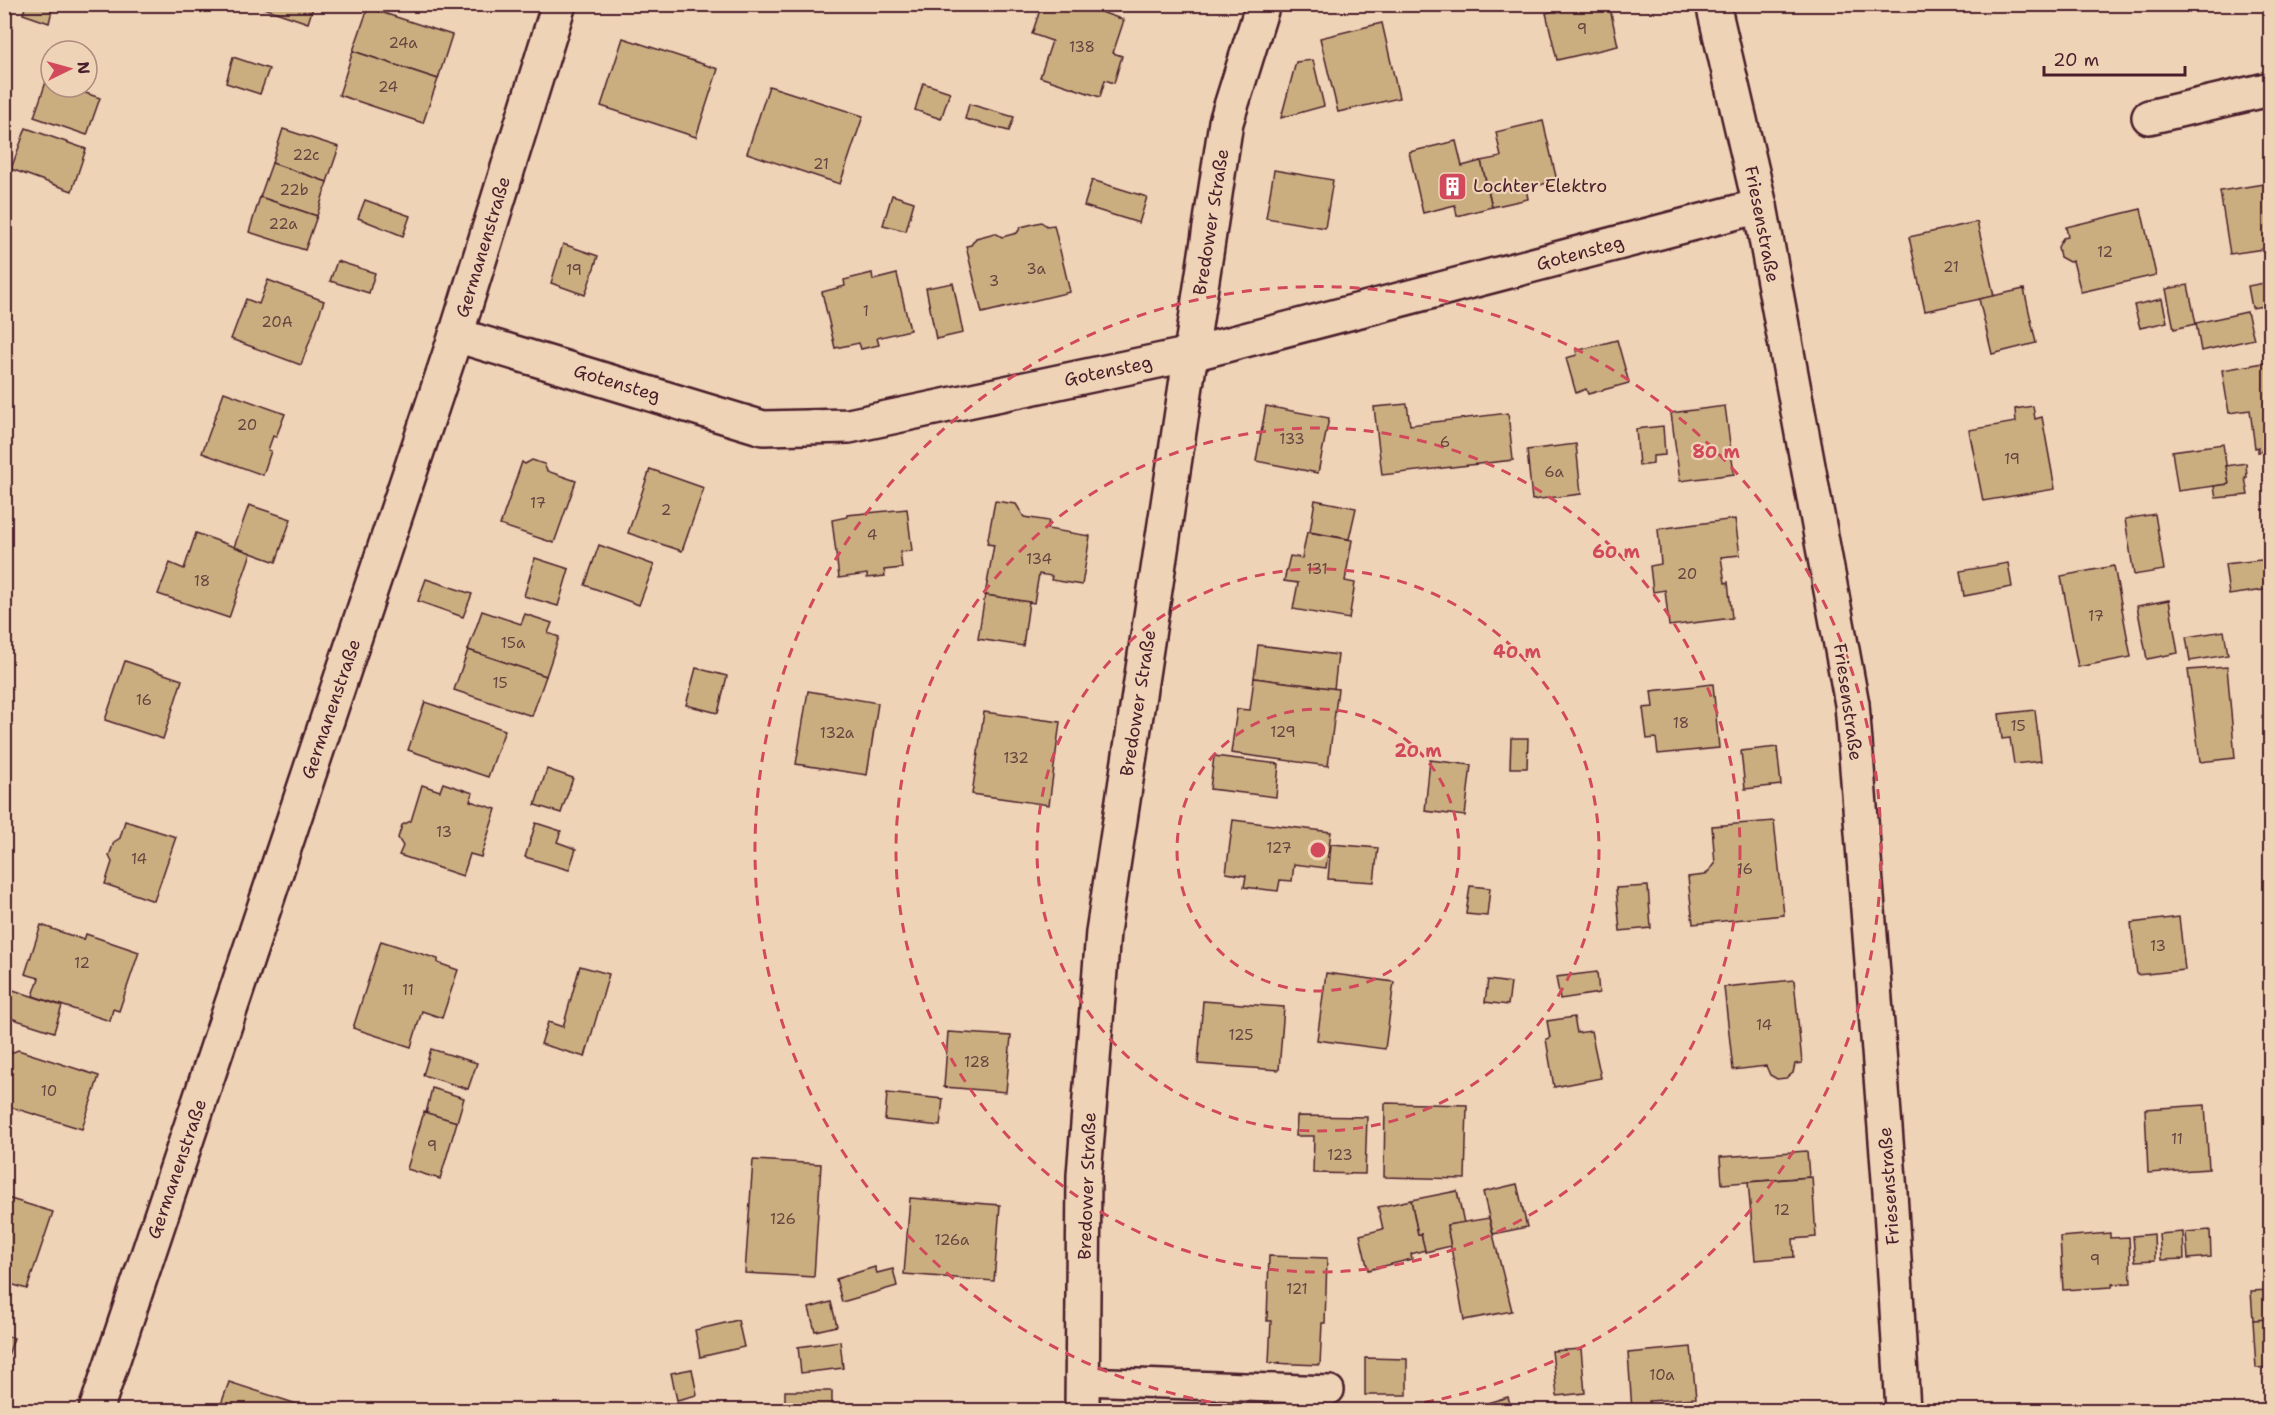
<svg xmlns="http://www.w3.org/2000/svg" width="2275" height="1415" viewBox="0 0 2275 1415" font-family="'Shantell Sans',sans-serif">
<rect width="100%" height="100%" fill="#efd3b6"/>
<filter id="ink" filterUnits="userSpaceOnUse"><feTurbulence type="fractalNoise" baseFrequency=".0167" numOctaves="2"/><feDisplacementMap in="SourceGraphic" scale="12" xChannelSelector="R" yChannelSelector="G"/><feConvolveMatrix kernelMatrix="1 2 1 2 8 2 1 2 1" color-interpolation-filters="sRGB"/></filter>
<g filter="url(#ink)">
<g fill="#cbae80" stroke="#4a1f2b" stroke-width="1.5">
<polygon points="26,4 53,6 49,23 23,14"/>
<polygon points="259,4 314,4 308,23 258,6"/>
<polygon points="1042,4 1078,4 1124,20 1113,53 1122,56 1114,83 1105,80 1100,97 1040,77 1052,41 1032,34"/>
<polygon points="1580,4 1609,4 1618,46 1557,60 1546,13"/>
<polygon points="368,8 452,35 438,79 353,51"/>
<polygon points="1382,23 1399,98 1338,112 1320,38"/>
<polygon points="623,38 718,69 696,137 601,106"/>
<polygon points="353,51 438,79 423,123 339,95"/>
<polygon points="233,57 269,69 260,94 226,83"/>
<polygon points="1313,60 1324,106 1281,118 1296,62"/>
<polygon points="47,79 51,81 51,87 68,87 100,98 87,135 34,117"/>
<polygon points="923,83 950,92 941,119 915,110"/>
<polygon points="769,86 863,116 840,184 747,153"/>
<polygon points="969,104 1014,117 1009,131 965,119"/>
<polygon points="1543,121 1557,181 1526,188 1528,199 1492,207 1481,161 1501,157 1496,132"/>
<polygon points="26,128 86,149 72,191 11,169"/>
<polygon points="283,129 339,147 327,182 272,163"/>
<polygon points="1456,141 1462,166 1481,161 1492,207 1457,216 1455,205 1423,213 1409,152"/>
<polygon points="272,163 327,182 317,216 260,197"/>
<polygon points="1274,170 1333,180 1325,228 1266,218"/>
<polygon points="1092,180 1147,197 1139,223 1084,206"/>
<polygon points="2270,183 2270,248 2230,254 2220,191"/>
<polygon points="892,195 914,202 906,231 883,225"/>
<polygon points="260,197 317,216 305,250 249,232"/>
<polygon points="365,200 410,216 403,236 358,218"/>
<polygon points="2141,209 2156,275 2081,292 2073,261 2069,262 2060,257 2058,247 2063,238 2068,237 2066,227"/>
<polygon points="1041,222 1047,226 1054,225 1070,292 982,313 966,246 971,245 976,238 995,233 1002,237 1017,233 1021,227"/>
<polygon points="1977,222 1994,296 1925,311 1909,237"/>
<polygon points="563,244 598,256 585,295 551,283"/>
<polygon points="337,261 375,273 369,293 330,281"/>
<polygon points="872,273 873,280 897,274 910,330 877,338 879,345 861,349 859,343 835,348 822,292 845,286 844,280"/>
<polygon points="268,280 324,301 301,365 231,339 246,299 259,304"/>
<polygon points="2270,282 2270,305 2252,308 2248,286"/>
<polygon points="953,283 963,333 936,339 926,288"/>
<polygon points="2188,285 2196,324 2174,329 2166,289"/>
<polygon points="2024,289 2036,343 1992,354 1979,299"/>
<polygon points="2162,299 2167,322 2140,328 2134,305"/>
<polygon points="2247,312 2254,339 2201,351 2196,323"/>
<polygon points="1617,340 1629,383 1588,394 1586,389 1576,393 1566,358 1577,355 1576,351"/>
<polygon points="2270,362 2270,450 2258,452 2258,447 2255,448 2250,410 2229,413 2222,370"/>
<polygon points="224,392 285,414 276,437 273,436 268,450 271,451 263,475 202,453"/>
<polygon points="1407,404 1410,425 1508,413 1513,460 1382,475 1374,407"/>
<polygon points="1266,406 1329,418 1318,473 1256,461"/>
<polygon points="1725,406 1734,474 1680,481 1671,413"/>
<polygon points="2033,406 2035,419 2042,417 2055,489 1983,501 1969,430 2016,422 2015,409"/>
<polygon points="1663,426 1665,455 1653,456 1653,464 1639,466 1636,429"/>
<polygon points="1576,444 1581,494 1532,500 1527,450"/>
<polygon points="2223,444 2229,484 2178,491 2172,451"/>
<polygon points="532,460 544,464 547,471 576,481 554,543 500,525 522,462 525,464"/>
<polygon points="2246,463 2247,478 2245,478 2248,495 2216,498 2214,486 2229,484 2226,466"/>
<polygon points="650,469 704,488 682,551 628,533"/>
<polygon points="1315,500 1356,508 1349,539 1310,532"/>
<polygon points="995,501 1016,504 1024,517 1049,521 1047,529 1090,536 1082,585 1051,580 1052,576 1039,574 1034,603 985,595 994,545 987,544"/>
<polygon points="249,505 291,519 276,562 234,547"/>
<polygon points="907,509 912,551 900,552 902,568 884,570 885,576 867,578 867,574 839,578 832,520 847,517 847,515"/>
<polygon points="2155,514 2164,570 2134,575 2125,519"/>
<polygon points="1735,519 1740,555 1721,557 1725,583 1728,582 1732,618 1669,626 1665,590 1653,592 1650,566 1661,564 1658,529"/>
<polygon points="1307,532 1352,540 1345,581 1355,583 1349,619 1293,609 1298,583 1284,581 1290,556 1302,558"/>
<polygon points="196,533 251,553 229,618 158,594 170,563 184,569"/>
<polygon points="599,545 654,565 639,605 585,585"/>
<polygon points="535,558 569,569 558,606 524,596"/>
<polygon points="2270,559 2270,589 2229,595 2225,564"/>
<polygon points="2008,563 2012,587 1964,596 1960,571"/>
<polygon points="2114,566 2131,657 2078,667 2061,576"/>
<polygon points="426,579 472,594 463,617 418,601"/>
<polygon points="985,595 1029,602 1023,646 978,639"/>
<polygon points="2169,600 2178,653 2147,659 2137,606"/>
<polygon points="482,611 521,624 525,614 552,623 548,633 559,637 546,676 468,650"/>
<polygon points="2224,631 2228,655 2190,661 2186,637"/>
<polygon points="1258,645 1338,655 1334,689 1254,678"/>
<polygon points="468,650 546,676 532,716 454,690"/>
<polygon points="125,661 182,680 163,739 105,720"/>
<polygon points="2227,667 2235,758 2200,762 2188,670"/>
<polygon points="696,668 727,676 718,713 686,705"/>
<polygon points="1254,678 1338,689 1328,766 1231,753 1237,709 1250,710"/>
<polygon points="1713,684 1719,748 1658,754 1656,738 1647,739 1643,708 1653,707 1651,691"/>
<polygon points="808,691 878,703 867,775 796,764"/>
<polygon points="425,702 505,730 488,777 408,750"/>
<polygon points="2035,710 2041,761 2014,764 2010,738 2002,739 1999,714"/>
<polygon points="984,712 1060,722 1049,805 972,794"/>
<polygon points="1511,738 1528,738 1527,768 1510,768"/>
<polygon points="1777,747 1781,785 1745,789 1741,751"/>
<polygon points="1214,756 1279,764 1276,797 1210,789"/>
<polygon points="1430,760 1471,765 1465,816 1425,811"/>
<polygon points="547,769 573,778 561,813 535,805"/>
<polygon points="443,783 473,793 470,801 496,809 481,857 470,854 463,876 399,855 403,846 398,838 402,825 411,821 422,785 440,791"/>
<polygon points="1233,820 1331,832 1326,868 1294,864 1292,881 1280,880 1278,891 1244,887 1246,876 1226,873"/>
<polygon points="125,821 176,837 154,901 105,884 112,862 109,856 114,842 120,838"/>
<polygon points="1774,821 1784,915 1693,924 1688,877 1705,875 1715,864 1712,826"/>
<polygon points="536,823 561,831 557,842 576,849 569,870 525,857"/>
<polygon points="1331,844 1378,848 1374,882 1328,879"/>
<polygon points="1470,886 1490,888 1487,916 1466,914"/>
<polygon points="1648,886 1651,928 1620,931 1616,888"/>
<polygon points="2179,917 2185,970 2137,975 2131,923"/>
<polygon points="41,925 84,940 86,934 139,952 119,1011 113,1009 110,1021 33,996 39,978 25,974"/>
<polygon points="381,941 438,959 438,963 458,970 442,1018 422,1011 411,1047 353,1028"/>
<polygon points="580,966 609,974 585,1057 541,1044 548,1022 563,1027"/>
<polygon points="1597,972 1599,993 1560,999 1556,977"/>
<polygon points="1326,973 1394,982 1385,1049 1317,1040"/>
<polygon points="1488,980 1511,983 1508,1005 1485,1002"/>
<polygon points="1794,980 1802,1063 1795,1064 1793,1073 1786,1078 1777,1079 1770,1075 1766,1066 1733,1070 1724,987"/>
<polygon points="4,987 62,1006 54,1032 4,1016"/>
<polygon points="1203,1001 1284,1007 1279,1070 1198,1064"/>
<polygon points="1574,1017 1577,1033 1591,1031 1601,1078 1554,1087 1546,1039 1550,1038 1547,1021"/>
<polygon points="948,1032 1011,1036 1006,1092 944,1087"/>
<polygon points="431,1049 477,1063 468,1089 423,1075"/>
<polygon points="18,1050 99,1076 82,1129 4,1105 4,1056"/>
<polygon points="432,1088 464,1098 457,1122 426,1113"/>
<polygon points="887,1093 943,1099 940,1126 885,1120"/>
<polygon points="1385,1103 1467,1105 1465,1179 1384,1177"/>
<polygon points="2205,1105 2209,1169 2148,1173 2145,1109"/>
<polygon points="424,1112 457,1122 440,1179 407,1169"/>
<polygon points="1297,1116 1367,1117 1365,1174 1313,1173 1314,1136 1296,1136"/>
<polygon points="1807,1151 1809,1177 1722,1184 1720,1157"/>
<polygon points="753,1160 821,1164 814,1277 745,1273"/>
<polygon points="1812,1177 1816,1237 1793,1239 1794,1257 1755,1260 1748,1182"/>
<polygon points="1517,1184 1527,1227 1493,1234 1483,1192"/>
<polygon points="1457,1191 1464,1223 1447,1225 1451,1246 1425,1252 1421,1234 1418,1235 1411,1200"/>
<polygon points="4,1197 53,1212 27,1289 4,1282"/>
<polygon points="910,1198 1000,1205 994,1281 904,1274"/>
<polygon points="1411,1200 1418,1235 1421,1234 1425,1250 1411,1254 1412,1259 1368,1270 1360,1235 1383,1229 1378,1207"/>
<polygon points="1489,1218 1512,1311 1464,1320 1447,1225"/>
<polygon points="2210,1230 2211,1257 2188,1259 2186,1232"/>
<polygon points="2183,1232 2184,1259 2161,1260 2159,1234"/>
<polygon points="2110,1233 2110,1238 2129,1237 2131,1283 2112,1284 2112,1287 2063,1290 2060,1237"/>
<polygon points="2154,1234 2155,1260 2135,1261 2133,1236"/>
<polygon points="1269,1256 1327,1258 1325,1323 1322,1323 1320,1365 1269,1363 1271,1321 1267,1321"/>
<polygon points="875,1267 877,1273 893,1269 897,1286 842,1302 836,1279"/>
<polygon points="2270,1290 2270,1319 2253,1320 2251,1291"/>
<polygon points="831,1302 837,1326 815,1331 809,1308"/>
<polygon points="2270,1319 2270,1367 2256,1368 2253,1320"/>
<polygon points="738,1320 744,1347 700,1357 695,1330"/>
<polygon points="4,1335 14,1338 4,1367"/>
<polygon points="840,1341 843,1368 801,1373 798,1347"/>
<polygon points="1691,1347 1696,1398 1649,1401 1650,1410 1632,1410 1628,1353"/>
<polygon points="1581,1349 1585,1393 1557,1396 1552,1351"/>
<polygon points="1365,1358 1407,1359 1407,1395 1365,1395"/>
<polygon points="692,1369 697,1395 677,1400 671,1373"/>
<polygon points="229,1382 297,1404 295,1410 219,1410"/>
<rect x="785" y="1391" width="47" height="19"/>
<polygon points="1508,1397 1512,1410 1463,1410"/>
</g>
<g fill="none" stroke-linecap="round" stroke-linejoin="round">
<defs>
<polyline id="lane" points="1083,1381 1330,1390"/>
<g id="street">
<polyline points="1713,4 1760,206 1852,704 1890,1192 1903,1410"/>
<polyline points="2149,117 2270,89"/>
<polyline points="456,335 763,428 849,426 1191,354 1760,206"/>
<polyline points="96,1410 456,335 559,4"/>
<polyline points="1082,1410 1084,1175 1103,932 1226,122 1263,4"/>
</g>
</defs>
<use href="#lane" stroke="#4a1f2b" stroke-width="32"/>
<use href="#street" stroke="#4a1f2b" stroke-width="38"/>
<use href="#lane" stroke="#efd3b6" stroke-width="27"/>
<use href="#street" stroke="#efd3b6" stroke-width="33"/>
</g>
</g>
<g fill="none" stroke="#d1495b" stroke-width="3" stroke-dasharray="10 8">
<circle cx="1318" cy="850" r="141"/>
<circle cx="1318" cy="850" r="281"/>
<circle cx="1318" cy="850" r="422"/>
<path d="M1264 1410A563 563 0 1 1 1372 1410"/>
</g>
<defs>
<symbol id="building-square" viewBox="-11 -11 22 22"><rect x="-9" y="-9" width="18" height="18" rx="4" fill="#d1495b" stroke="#efd3b6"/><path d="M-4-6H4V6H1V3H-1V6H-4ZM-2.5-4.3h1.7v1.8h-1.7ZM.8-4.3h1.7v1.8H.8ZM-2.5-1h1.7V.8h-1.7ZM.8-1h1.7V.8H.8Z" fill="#fff"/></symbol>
</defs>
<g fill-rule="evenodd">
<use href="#building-square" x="1436" y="170" width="33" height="33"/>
</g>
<g text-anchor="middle" stroke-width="4.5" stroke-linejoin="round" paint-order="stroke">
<g font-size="15" fill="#6a4340">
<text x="1582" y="34">9</text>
<text x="403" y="48">24a</text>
<text x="1082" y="52">138</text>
<text x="388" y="92">24</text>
<text x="306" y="160">22c</text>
<text x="821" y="169">21</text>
<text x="294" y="195">22b</text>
<text x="283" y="229">22a</text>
<text x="2105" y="257">12</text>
<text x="1951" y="272">21</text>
<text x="1036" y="274">3a</text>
<text x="574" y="275">19</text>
<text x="994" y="286">3</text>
<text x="866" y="316">1</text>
<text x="277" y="327">20A</text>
<text x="247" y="430">20</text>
<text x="1292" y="444">133</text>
<text x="1445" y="447">6</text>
<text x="2012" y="464">19</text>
<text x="1554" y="477">6a</text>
<text x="538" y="508">17</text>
<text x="666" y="515">2</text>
<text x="872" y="540">4</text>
<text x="1039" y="564">134</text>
<text x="1317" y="574">131</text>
<text x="1687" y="579">20</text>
<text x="202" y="586">18</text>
<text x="2096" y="621">17</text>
<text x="513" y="648">15a</text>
<text x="500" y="688">15</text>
<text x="144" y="705">16</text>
<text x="1681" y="728">18</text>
<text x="2018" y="731">15</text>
<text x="1283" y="737">129</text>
<text x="837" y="738">132a</text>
<text x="1016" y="763">132</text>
<text x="444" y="837">13</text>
<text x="1279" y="853">127</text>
<text x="139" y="864">14</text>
<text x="1745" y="874">16</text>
<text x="2158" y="951">13</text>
<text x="82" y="968">12</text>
<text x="408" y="995">11</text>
<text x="1764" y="1030">14</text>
<text x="1241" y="1040">125</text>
<text x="977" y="1067">128</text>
<text x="49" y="1096">10</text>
<text x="2177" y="1144">11</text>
<text x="432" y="1151">9</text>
<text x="1340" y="1160">123</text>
<text x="1782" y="1215">12</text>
<text x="783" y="1224">126</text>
<text x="952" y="1245">126a</text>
<text x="2095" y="1265">9</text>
<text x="1297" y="1294">121</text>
<text x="1662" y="1380">10a</text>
</g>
<g font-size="18" fill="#4a1f2b" stroke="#efd3b6" text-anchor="start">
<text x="1473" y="192">Lochter Elektro</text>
</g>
<g font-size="18" fill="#4a1f2b" stroke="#efd3b6">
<text transform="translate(1211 222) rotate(-81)" y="6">Bredower Straße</text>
<text transform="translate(1762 224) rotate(79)" y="6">Friesenstraße</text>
<text transform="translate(483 247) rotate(-73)" y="6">Germanenstraße</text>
<text transform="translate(1580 253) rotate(-15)" y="6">Gotensteg</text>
<text transform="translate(1108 371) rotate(-12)" y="6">Gotensteg</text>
<text transform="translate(617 383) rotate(17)" y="6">Gotensteg</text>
<text transform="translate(1848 702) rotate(82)" y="6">Friesenstraße</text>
<text transform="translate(1138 703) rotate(-81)" y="6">Bredower Straße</text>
<text transform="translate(331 709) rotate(-71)" y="6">Germanenstraße</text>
<text transform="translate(177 1169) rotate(-71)" y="6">Germanenstraße</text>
<text transform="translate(1087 1186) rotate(-88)" y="6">Bredower Straße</text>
<text transform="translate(1889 1186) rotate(-94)" y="6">Friesenstraße</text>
</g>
</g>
<circle cx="1318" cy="850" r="9" fill="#d1495b" stroke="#efd3b6" stroke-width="3"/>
<g font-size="18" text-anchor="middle" font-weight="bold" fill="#d1495b" stroke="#efd3b6" stroke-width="4.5" stroke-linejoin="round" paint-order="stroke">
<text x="1716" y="458">80 m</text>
<text x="1616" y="558">60 m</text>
<text x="1517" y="658">40 m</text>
<text x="1418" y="757">20 m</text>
</g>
<rect width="2275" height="1415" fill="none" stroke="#efd3b6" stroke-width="24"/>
<rect x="12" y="12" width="2251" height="1391" fill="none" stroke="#4a1f2b" stroke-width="2" filter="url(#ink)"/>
<g transform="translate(69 69) rotate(85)"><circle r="28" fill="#efd3b6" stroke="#ad8b7e" stroke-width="1.5"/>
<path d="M0-4.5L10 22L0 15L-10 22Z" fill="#d1495b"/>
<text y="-9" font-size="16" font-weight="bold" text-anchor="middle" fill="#4a1f2b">N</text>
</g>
<path d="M2044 66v9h141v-9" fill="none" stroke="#4a1f2b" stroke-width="3"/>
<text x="2053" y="66" font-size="18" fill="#4a1f2b" stroke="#efd3b6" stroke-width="4.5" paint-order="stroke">20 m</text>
</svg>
